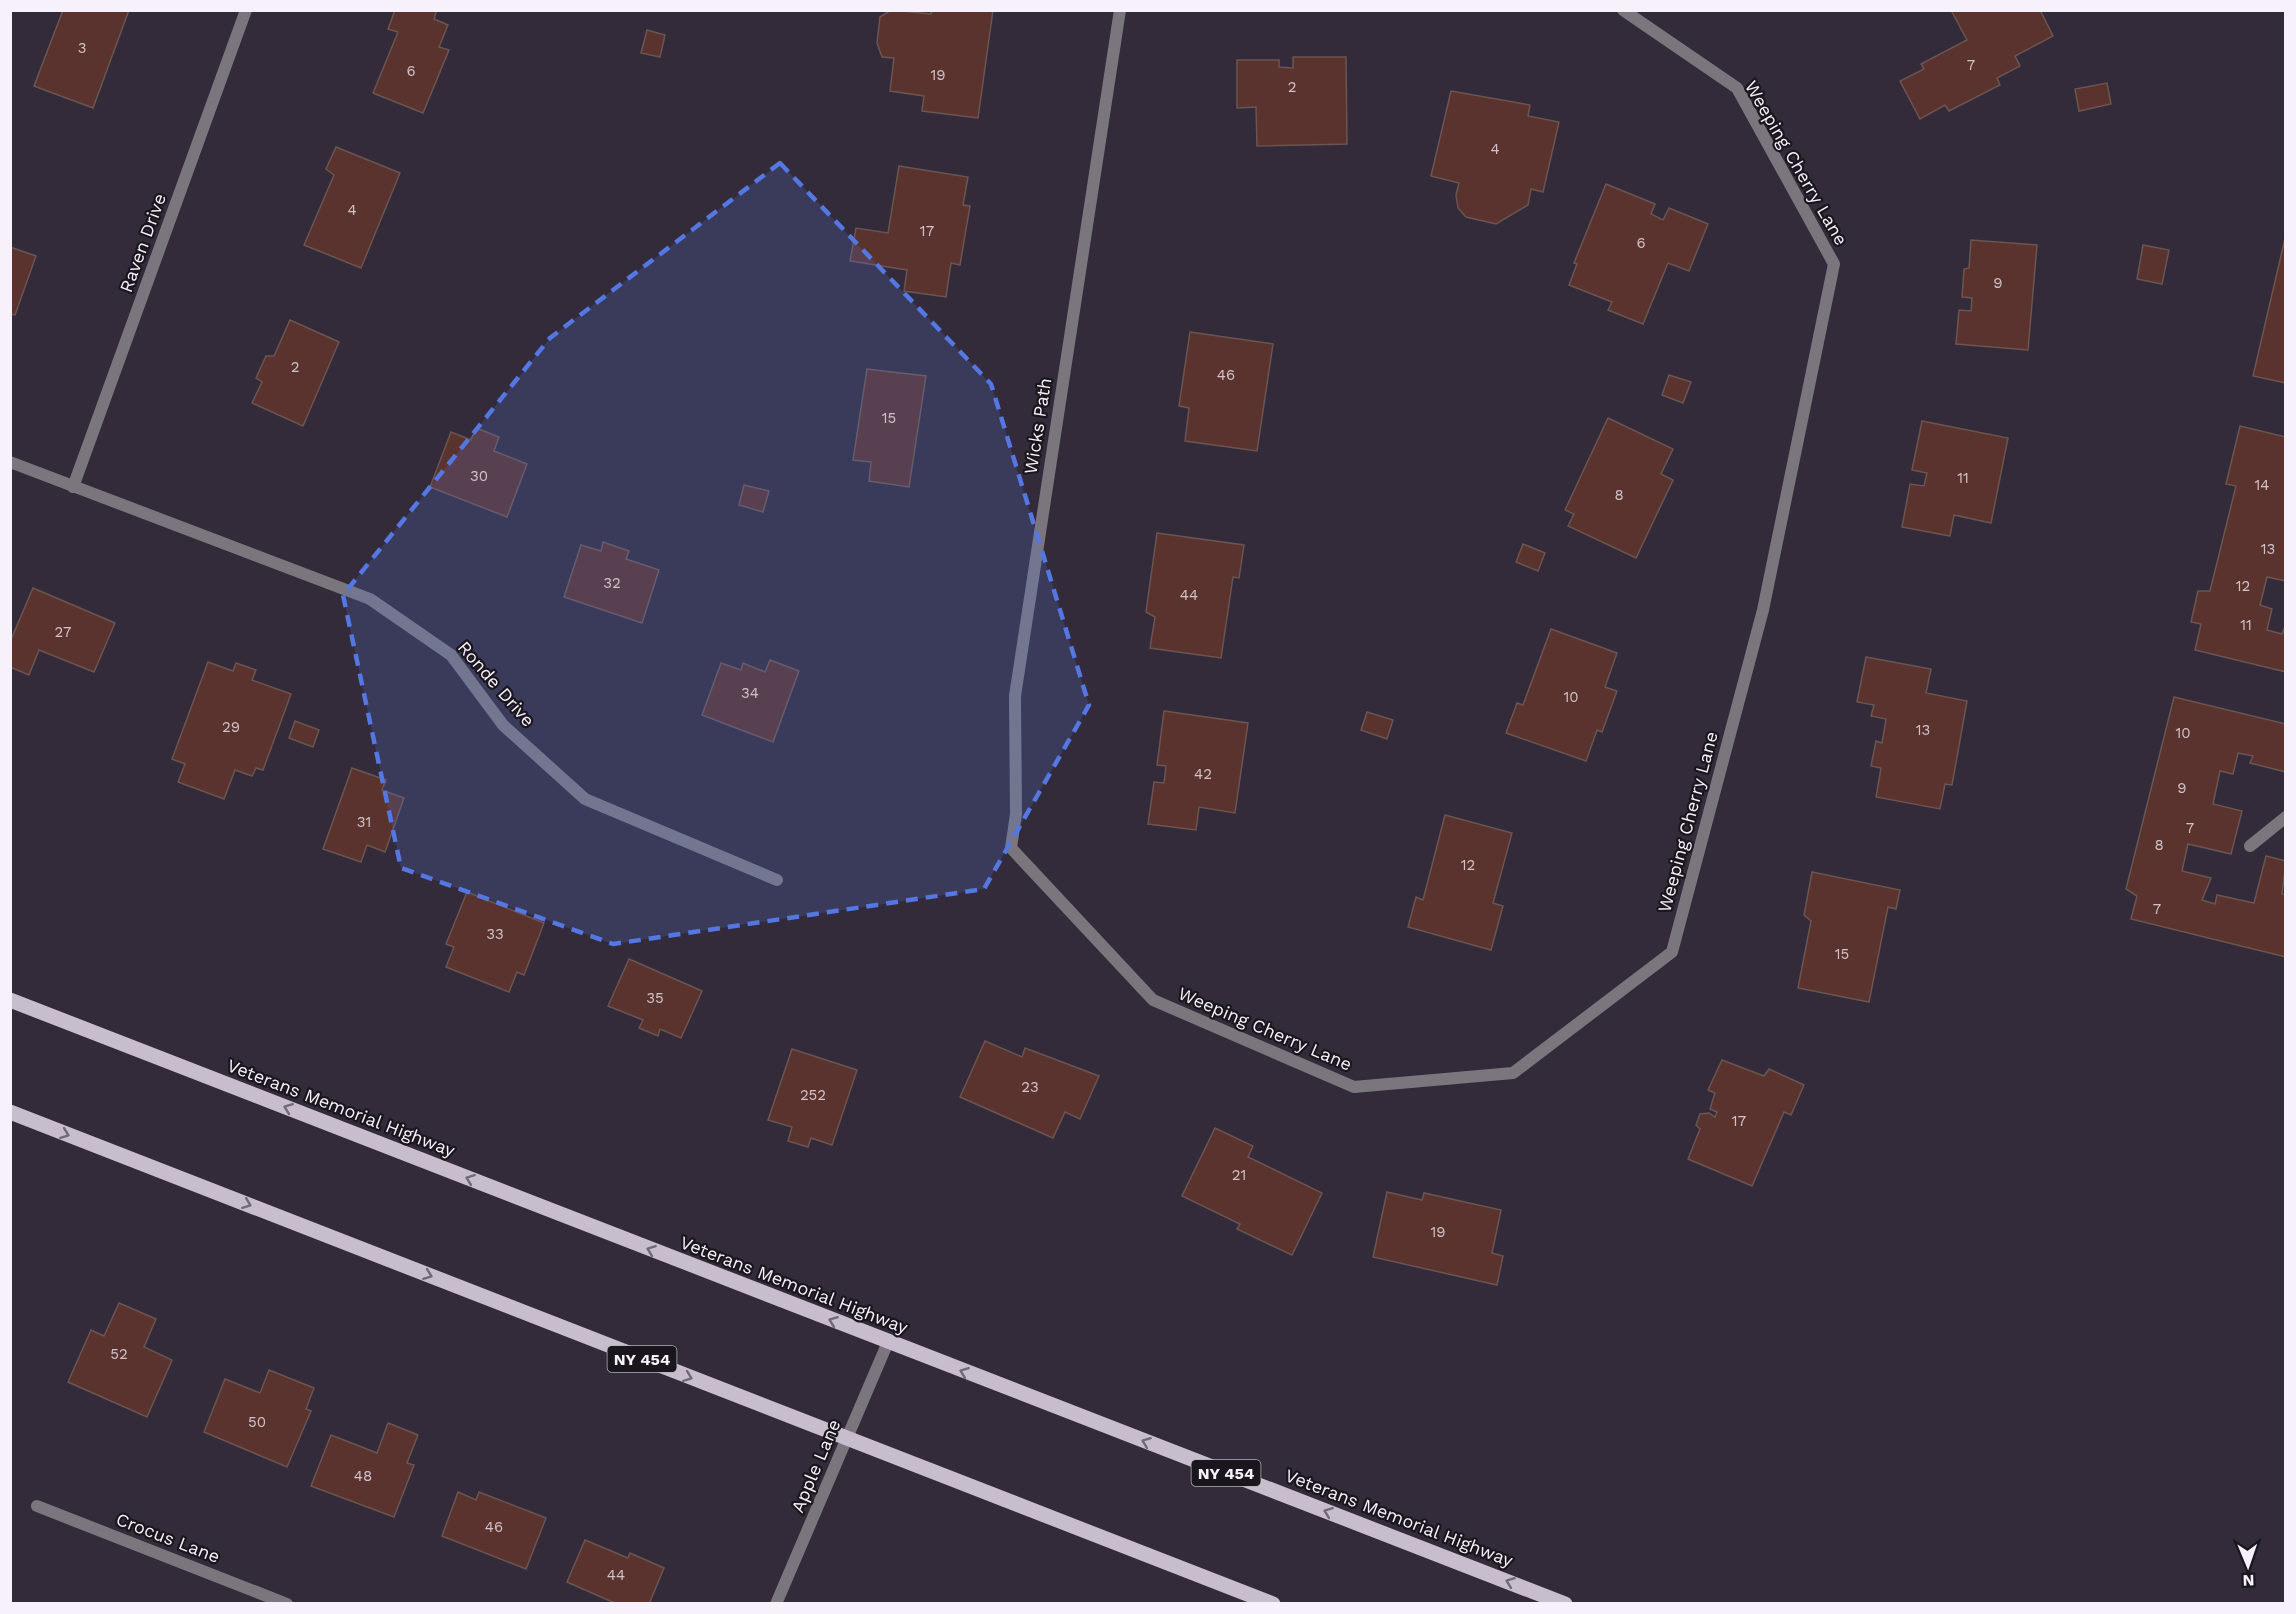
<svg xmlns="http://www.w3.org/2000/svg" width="2296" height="1614" viewBox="0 0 2296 1614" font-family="'Work Sans',sans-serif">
<rect width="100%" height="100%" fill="#342b3a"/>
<g fill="#5b332e" stroke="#6a5552" stroke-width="1.5">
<polygon points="63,10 129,10 93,108 34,86"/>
<polygon points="395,10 437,10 434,19 448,25 439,47 449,50 423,113 373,93 398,32 388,29"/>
<polygon points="891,10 931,14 932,10 993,10 978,118 922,111 924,96 890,91 894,58 882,57 877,43 880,17"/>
<polygon points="1951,10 2040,10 2053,36 2015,56 2020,66 1997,78 2000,85 1949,111 1945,105 1920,119 1900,81 1924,69 1921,64 1967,40"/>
<polygon points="647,30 665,35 660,57 641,53"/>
<polygon points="1293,57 1346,57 1347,144 1257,146 1256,107 1237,108 1237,60 1279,60 1279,67 1293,68"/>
<polygon points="2107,83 2111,104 2079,111 2075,89"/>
<polygon points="1451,91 1530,105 1528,116 1559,122 1543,192 1531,189 1528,205 1496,224 1466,217 1458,208 1456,195 1459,183 1431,176"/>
<polygon points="336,147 400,173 361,268 304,245 334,175 326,169"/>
<polygon points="899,166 968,177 963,205 970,206 960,265 951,263 946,297 904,291 907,270 850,261 856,228 888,233"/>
<polygon points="1606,184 1655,204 1651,214 1663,220 1669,208 1708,224 1689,271 1668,263 1643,324 1608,310 1612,302 1569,285 1577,264 1574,263"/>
<polygon points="2286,234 2286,383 2253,376"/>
<polygon points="1971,240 2037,245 2028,350 1956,344 1959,310 1971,311 1972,298 1962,297 1964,269 1969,268"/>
<polygon points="2143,245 2169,250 2162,284 2137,279"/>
<polygon points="10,247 36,256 15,315 10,314"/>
<polygon points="290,320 339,342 303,426 252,403 262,382 256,378 266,356 274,356"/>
<polygon points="1190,332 1273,344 1257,451 1185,441 1189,408 1179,406"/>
<polygon points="867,369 926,376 909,487 869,481 871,462 853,460"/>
<polygon points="1669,375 1691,382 1683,403 1662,395"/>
<polygon points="1608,418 1673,449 1661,474 1673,480 1636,558 1568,526 1574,514 1565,510"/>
<polygon points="1922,421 2008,438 1991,523 1954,515 1950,536 1902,527 1910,484 1924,486 1927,473 1912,470"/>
<polygon points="2240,426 2286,437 2286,581 2267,577 2260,605 2272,609 2267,630 2282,634 2286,624 2286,672 2195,650 2201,624 2191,622 2198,591 2210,591 2236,486 2226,484"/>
<polygon points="476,428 499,437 494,451 527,464 507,517 430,487 451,432 471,440"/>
<polygon points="744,485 769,491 763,512 739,505"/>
<polygon points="1157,533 1244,545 1239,578 1233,577 1221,658 1150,648 1155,617 1146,612"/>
<polygon points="603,542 629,551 626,559 659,570 642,623 564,597 581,545 601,551"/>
<polygon points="1523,544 1545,553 1538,571 1516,562"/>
<polygon points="33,588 115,623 94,672 39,650 29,675 10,667 10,642"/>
<polygon points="1551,629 1617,653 1605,687 1617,691 1602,732 1597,730 1586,761 1506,733 1517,703 1523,705"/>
<polygon points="1866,657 1931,669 1926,693 1967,701 1952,785 1945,784 1940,809 1876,797 1881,768 1871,766 1876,741 1882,743 1886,719 1871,716 1874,705 1857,702"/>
<polygon points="770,660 799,671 773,742 702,715 721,663 741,670 743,663 765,672"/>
<polygon points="208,662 233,671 236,663 256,670 252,680 291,694 263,770 256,768 252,776 235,770 224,799 178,782 185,764 172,759"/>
<polygon points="2174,697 2286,724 2286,772 2250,763 2253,756 2238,753 2233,774 2220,771 2213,804 2242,811 2231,854 2188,844 2182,871 2211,878 2202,900 2215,904 2217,895 2254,903 2266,856 2286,861 2282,894 2286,894 2286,957 2131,919 2137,896 2126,889"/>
<polygon points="1164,711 1248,723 1235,813 1199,807 1196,830 1148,824 1154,782 1164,783 1166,766 1157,765"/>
<polygon points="1367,712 1393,720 1387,739 1361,730"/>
<polygon points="295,721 319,730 313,747 289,738"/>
<polygon points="352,768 386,780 382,790 404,798 385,852 367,845 361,862 323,849"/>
<polygon points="1445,815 1512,833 1493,903 1503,906 1491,950 1408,927 1416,897 1423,900"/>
<polygon points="1812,872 1900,890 1896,909 1888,907 1869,1002 1798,988 1811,921 1804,915"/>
<polygon points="467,892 544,923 524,975 517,972 509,992 446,967 454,947 446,944"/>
<polygon points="629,959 702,991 681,1038 660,1029 658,1036 639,1028 643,1020 608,1006"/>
<polygon points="985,1041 1022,1057 1025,1048 1099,1076 1080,1119 1065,1112 1053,1138 960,1097"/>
<polygon points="792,1049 857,1070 832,1145 811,1138 808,1147 788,1141 792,1127 768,1120"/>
<polygon points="1722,1060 1764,1076 1769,1069 1804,1085 1791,1115 1784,1112 1752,1186 1688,1159 1700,1129 1696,1125 1700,1114 1709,1113 1715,1117 1717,1112 1710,1109 1715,1093 1708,1090"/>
<polygon points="1215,1128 1253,1146 1248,1157 1322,1193 1292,1255 1237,1229 1240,1224 1182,1196"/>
<polygon points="1387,1192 1422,1200 1424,1193 1501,1210 1492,1253 1503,1256 1497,1285 1373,1257"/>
<polygon points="119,1303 156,1319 144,1347 172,1360 147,1417 68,1382 91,1330 104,1336"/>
<polygon points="269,1370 314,1388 306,1409 311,1411 287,1467 204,1432 225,1379 260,1393"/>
<polygon points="388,1423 418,1435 407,1463 414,1465 394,1517 311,1486 331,1435 377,1453"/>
<polygon points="458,1492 476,1500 479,1492 546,1518 526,1569 442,1536"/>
<polygon points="585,1540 628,1558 630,1553 664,1568 649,1604 617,1604 567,1582"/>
</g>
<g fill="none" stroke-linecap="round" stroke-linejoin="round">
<g stroke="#7b767e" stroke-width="12">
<polyline points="1120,10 1015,696 1016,814 1011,848 1153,1000 1354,1087 1513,1073 1672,952 1763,610 1834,264 1737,88 1623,10"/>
<polyline points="10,462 370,599 451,655 503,725 585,799 777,880"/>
<polyline points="73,487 246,10"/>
<polyline points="2250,846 2286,817"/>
<polyline points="37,1506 287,1604"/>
<polyline points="776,1604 888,1342"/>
</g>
<g stroke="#c7bdcd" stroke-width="15">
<polyline points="10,1000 1565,1604"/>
<polyline points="10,1112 1273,1604"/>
</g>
</g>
<defs><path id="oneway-chevron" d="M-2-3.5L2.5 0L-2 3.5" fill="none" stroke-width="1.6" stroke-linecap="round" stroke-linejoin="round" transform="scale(1.5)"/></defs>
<g stroke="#706a75">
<use href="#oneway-chevron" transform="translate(288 1108) rotate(-159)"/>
<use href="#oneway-chevron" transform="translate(65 1134) rotate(21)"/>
<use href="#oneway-chevron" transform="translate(470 1179) rotate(-159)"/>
<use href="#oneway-chevron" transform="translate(247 1204) rotate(21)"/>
<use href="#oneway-chevron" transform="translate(651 1250) rotate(-159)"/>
<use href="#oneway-chevron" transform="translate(428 1275) rotate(21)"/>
<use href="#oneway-chevron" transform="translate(833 1321) rotate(-159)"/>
<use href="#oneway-chevron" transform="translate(964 1372) rotate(-159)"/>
<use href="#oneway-chevron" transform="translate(688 1377) rotate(21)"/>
<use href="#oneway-chevron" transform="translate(1146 1442) rotate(-159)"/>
<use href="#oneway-chevron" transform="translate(1328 1512) rotate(-159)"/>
<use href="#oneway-chevron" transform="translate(1510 1582) rotate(-159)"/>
</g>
<path fill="#5477e1" fill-opacity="0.2" stroke="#5477e1" stroke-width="4.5" stroke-dasharray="12 8" stroke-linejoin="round" d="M780 163 991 384 1089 705 984 889 613 944 401 868 343 595 550 338Z"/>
<g text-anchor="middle" stroke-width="4.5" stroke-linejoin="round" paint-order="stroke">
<g font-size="15" fill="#d0c2c8">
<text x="82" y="53">3</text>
<text x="1971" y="70">7</text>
<text x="411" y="76">6</text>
<text x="938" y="80">19</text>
<text x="1292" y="92">2</text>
<text x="1495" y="154">4</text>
<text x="352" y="215">4</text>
<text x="927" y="236">17</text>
<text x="1641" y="248">6</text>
<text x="1998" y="288">9</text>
<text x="295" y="372">2</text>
<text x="1226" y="380">46</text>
<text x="889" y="423">15</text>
<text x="479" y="481">30</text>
<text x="1963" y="483">11</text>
<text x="2262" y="490">14</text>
<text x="1619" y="500">8</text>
<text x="2268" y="554">13</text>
<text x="612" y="588">32</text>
<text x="2243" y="591">12</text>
<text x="1189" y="600">44</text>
<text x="2246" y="630">11</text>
<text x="63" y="637">27</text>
<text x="750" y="698">34</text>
<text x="1571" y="702">10</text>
<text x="231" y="732">29</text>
<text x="1923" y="735">13</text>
<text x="2183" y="738">10</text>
<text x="1203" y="779">42</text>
<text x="2182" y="793">9</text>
<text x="364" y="827">31</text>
<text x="2190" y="833">7</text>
<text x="2159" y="850">8</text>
<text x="1468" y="870">12</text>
<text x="2157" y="914">7</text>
<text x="495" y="939">33</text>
<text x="1842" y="959">15</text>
<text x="655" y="1003">35</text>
<text x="1030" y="1092">23</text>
<text x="813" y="1100">252</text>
<text x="1739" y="1126">17</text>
<text x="1239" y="1180">21</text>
<text x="1438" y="1237">19</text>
<text x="119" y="1359">52</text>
<text x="257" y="1427">50</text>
<text x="363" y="1481">48</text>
<text x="494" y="1532">46</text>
<text x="616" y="1580">44</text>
</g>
<g fill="#1a161d" stroke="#b5afb8" stroke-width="1.5">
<rect x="607.5" y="1346" width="69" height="26" rx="4.5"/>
<rect x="1191.5" y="1460" width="69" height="26" rx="4.5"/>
</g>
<g font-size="16" font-weight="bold" fill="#f7f1fb">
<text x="642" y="1365">NY 454</text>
<text x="1226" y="1479">NY 454</text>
</g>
<g font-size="18" fill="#f7f1fb" stroke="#1a161d">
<text transform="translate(1796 163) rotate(60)" y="6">Weeping Cherry Lane</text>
<text transform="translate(143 243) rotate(-70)" y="6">Raven Drive</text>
<text transform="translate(1038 426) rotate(-81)" y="6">Wicks Path</text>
<text transform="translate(496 684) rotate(49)" y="6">Ronde Drive</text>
<text transform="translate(1688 822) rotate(-75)" y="6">Weeping Cherry Lane</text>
<text transform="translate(1265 1029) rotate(23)" y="6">Weeping Cherry Lane</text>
<text transform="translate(341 1108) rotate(21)" y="6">Veterans Memorial Highway</text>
<text transform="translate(794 1285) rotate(21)" y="6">Veterans Memorial Highway</text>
<text transform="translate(816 1466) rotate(-67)" y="6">Apple Lane</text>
<text transform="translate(1399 1518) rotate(21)" y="6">Veterans Memorial Highway</text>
<text transform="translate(168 1538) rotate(21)" y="6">Crocus Lane</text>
</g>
</g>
<rect width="2296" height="1614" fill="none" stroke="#f7f1fb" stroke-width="24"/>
<g transform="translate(2248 1566) rotate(178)" stroke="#1a161d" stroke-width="4.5" paint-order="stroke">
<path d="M0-4.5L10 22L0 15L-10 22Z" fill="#f7f1fb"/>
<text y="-9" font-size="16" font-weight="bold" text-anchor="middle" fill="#f7f1fb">N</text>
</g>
</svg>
